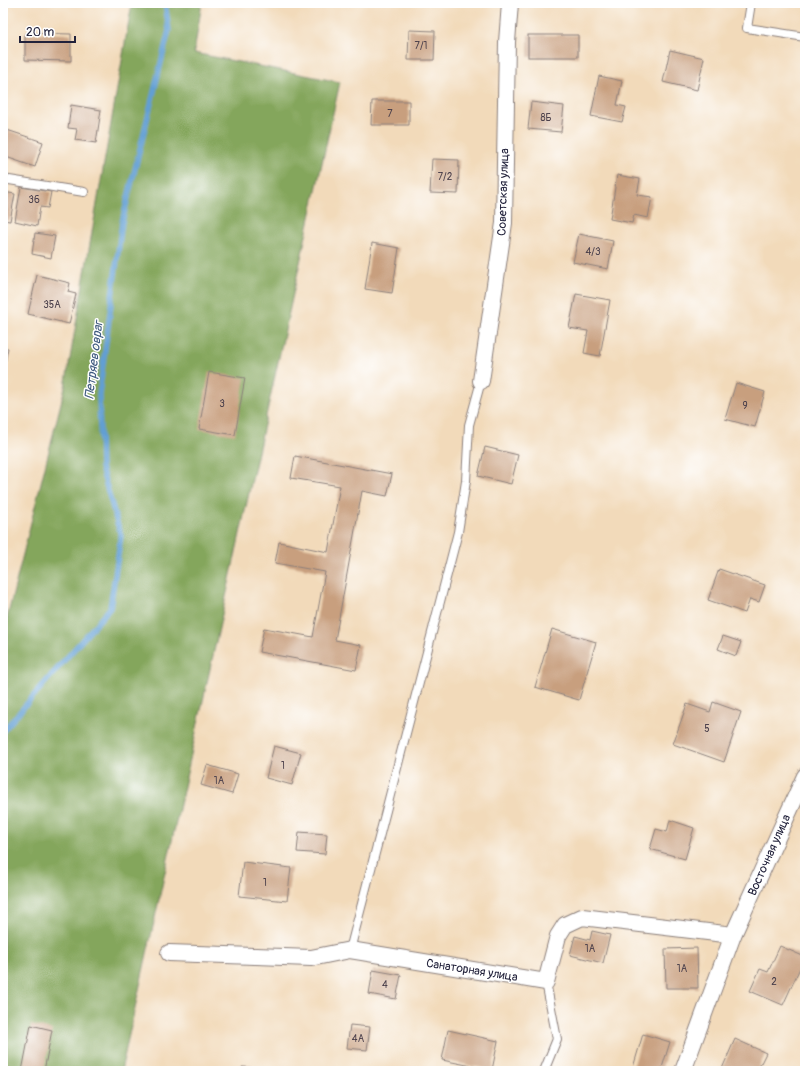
<svg xmlns="http://www.w3.org/2000/svg" width="808" height="1074" viewBox="0 0 808 1074" font-family="Pangolin,sans-serif">
<rect width="100%" height="100%" fill="#fff"/>
<filter id="ink" filterUnits="userSpaceOnUse"><feTurbulence type="fractalNoise" baseFrequency=".025" numOctaves="2"/><feDisplacementMap in="SourceGraphic" scale="8" xChannelSelector="R" yChannelSelector="G"/><feConvolveMatrix kernelMatrix="1 2 1 2 8 2 1 2 1" color-interpolation-filters="sRGB"/></filter>
<filter id="wash" filterUnits="userSpaceOnUse"><feTurbulence type="fractalNoise" baseFrequency=".012" numOctaves="4" result="noise"/><feDisplacementMap in="SourceGraphic" scale="16" xChannelSelector="R" yChannelSelector="G"/><feGaussianBlur stdDeviation="0.9" result="paint"/><feColorMatrix in="noise" values="0 0 0 0 0 0 0 0 0 0 0 0 0 0 0 0 0 1.4 0 .05"/><feComposite in="paint" operator="in"/></filter>
<g filter="url(#wash)">
<rect width="100%" height="100%" fill="#f2daba"/>
<polygon fill="#84a65c" stroke="#53644c" points="132,3 202,3 194,53 340,82 121,1071 3,1071 3,631 5,626 65,387"/>
<g fill="none" stroke-linecap="round" stroke-linejoin="round">
<polyline stroke="#629fd3" stroke-width="5.5" points="3,731 110,608 121,536 101,467 99,395 122,222 169,30 165,3"/>
</g>
<g id="blocks">
<g fill="#c89f7e">
<polygon points="409,30 435,31 434,60 408,60"/>
<polygon points="25,33 71,34 71,61 25,60"/>
<rect x="528" y="35" width="50" height="22"/>
<polygon points="670,50 704,58 697,90 663,82"/>
<polygon points="599,76 622,81 617,105 626,107 622,122 591,116"/>
<polygon points="372,101 409,101 409,125 371,125"/>
<polygon points="531,102 564,106 561,132 528,129"/>
<polygon points="71,105 101,110 96,143 75,140 77,129 68,128"/>
<polygon points="4,129 43,142 35,167 3,156 3,133"/>
<polygon points="432,159 459,160 458,194 430,193"/>
<polygon points="617,175 640,179 637,195 652,197 648,218 634,215 632,223 610,219"/>
<polygon points="21,187 51,192 48,208 40,207 37,226 15,221"/>
<polygon points="3,192 15,194 10,221 3,220"/>
<polygon points="35,233 55,236 51,258 32,254"/>
<polygon points="579,234 613,241 608,269 573,262"/>
<polygon points="372,243 399,248 392,293 365,289"/>
<polygon points="37,275 70,283 68,292 76,294 69,324 28,314"/>
<polygon points="576,294 610,300 600,356 584,353 588,331 569,328"/>
<polygon points="3,347 8,348 4,369 3,369"/>
<polygon points="209,372 245,378 235,435 199,429"/>
<polygon points="736,383 765,392 755,427 725,419"/>
<polygon points="485,447 518,455 511,484 478,476"/>
<polygon points="295,456 392,474 387,496 362,491 335,640 361,645 356,670 259,652 264,628 313,637 325,572 275,563 279,542 328,552 340,486 291,478"/>
<polygon points="719,569 765,585 759,602 750,599 745,613 708,600"/>
<polygon points="552,629 596,642 579,700 535,687"/>
<polygon points="723,636 741,642 736,656 718,649"/>
<polygon points="713,702 741,712 724,762 673,744 687,704 710,712"/>
<polygon points="274,746 301,753 292,785 266,778"/>
<polygon points="207,765 238,774 232,794 201,785"/>
<polygon points="670,820 694,828 685,859 650,849 656,829 667,832"/>
<polygon points="299,832 327,834 325,854 297,852"/>
<polygon points="243,862 291,868 287,901 239,896"/>
<polygon points="592,931 610,935 603,963 570,955 575,936 590,940"/>
<polygon points="780,946 805,957 783,1005 750,991 760,969 768,972"/>
<polygon points="697,948 698,988 666,988 665,949"/>
<polygon points="373,970 401,975 396,999 369,994"/>
<polygon points="31,1025 52,1030 44,1071 22,1071"/>
<polygon points="350,1025 370,1027 367,1050 347,1048"/>
<polygon points="448,1030 498,1041 492,1070 442,1060"/>
<polygon points="643,1034 670,1042 661,1071 632,1071"/>
<polygon points="735,1039 766,1053 757,1071 721,1071"/>
<polygon points="242,1067 285,1069 285,1071 242,1071"/>
</g>
</g>
</g>
<g filter="url(#ink)">
<use href="#blocks" fill-opacity="0" stroke="#8a7e7a" stroke-width="1"/>
<g fill="none" stroke-linecap="round" stroke-linejoin="round">
<defs>
<g id="service">
<polyline points="751,3 747,28 805,37"/>
<polyline points="3,179 84,192"/>
<polyline points="350,950 458,532 466,481 469,425 481,381"/>
<polyline points="544,1071 557,1039 546,982"/>
</g>
<g id="minor">
<polyline points="481,381 504,223 507,42 510,3"/>
<polyline points="169,953 311,958 350,950 546,982 558,936 565,925 582,917 733,935"/>
<polyline points="683,1071 733,935 805,776"/>
</g>
</defs>
<use href="#service" stroke="#8a7e7a" stroke-width="10"/>
<use href="#minor" stroke="#8a7e7a" stroke-width="18"/>
<use href="#service" stroke="#fff" stroke-width="8"/>
<use href="#minor" stroke="#fff" stroke-width="16"/>
</g>
</g>
<g text-anchor="middle" stroke-width="3" stroke-linejoin="round" paint-order="stroke">
<g font-size="10" fill="#4c414c">
<text x="421" y="49">7/1</text>
<text x="390" y="117">7</text>
<text x="546" y="121">8Б</text>
<text x="445" y="180">7/2</text>
<text x="34" y="203">36</text>
<text x="593" y="255">4/3</text>
<text x="52" y="308">35А</text>
<text x="222" y="407">3</text>
<text x="745" y="409">9</text>
<text x="707" y="732">5</text>
<text x="283" y="769">1</text>
<text x="219" y="784">1А</text>
<text x="265" y="886">1</text>
<text x="590" y="952">1А</text>
<text x="682" y="972">1А</text>
<text x="774" y="985">2</text>
<text x="385" y="988">4</text>
<text x="358" y="1042">4А</text>
</g>
<g font-size="12" fill="#22223b" stroke="#fff">
<text transform="translate(503 192) rotate(-88)" y="4">Советская улица</text>
<text transform="translate(769 855) rotate(-66)" y="4">Восточная улица</text>
<text transform="translate(472 970) rotate(9)" y="4">Санаторная улица</text>
</g>
<g font-size="13" font-style="italic" fill="#3f5a7f" stroke="#fff">
<text transform="translate(93 360) rotate(-83)" y="5">Петряев овраг</text>
</g>
</g>
<rect width="808" height="1074" fill="none" stroke="#fff" stroke-width="16"/>
<path d="M20 36v6h55v-6" fill="none" stroke="#22223b" stroke-width="2"/>
<text x="26" y="36" font-size="12" fill="#22223b" stroke="#ffffff" stroke-width="3" paint-order="stroke">20 m</text>
</svg>
